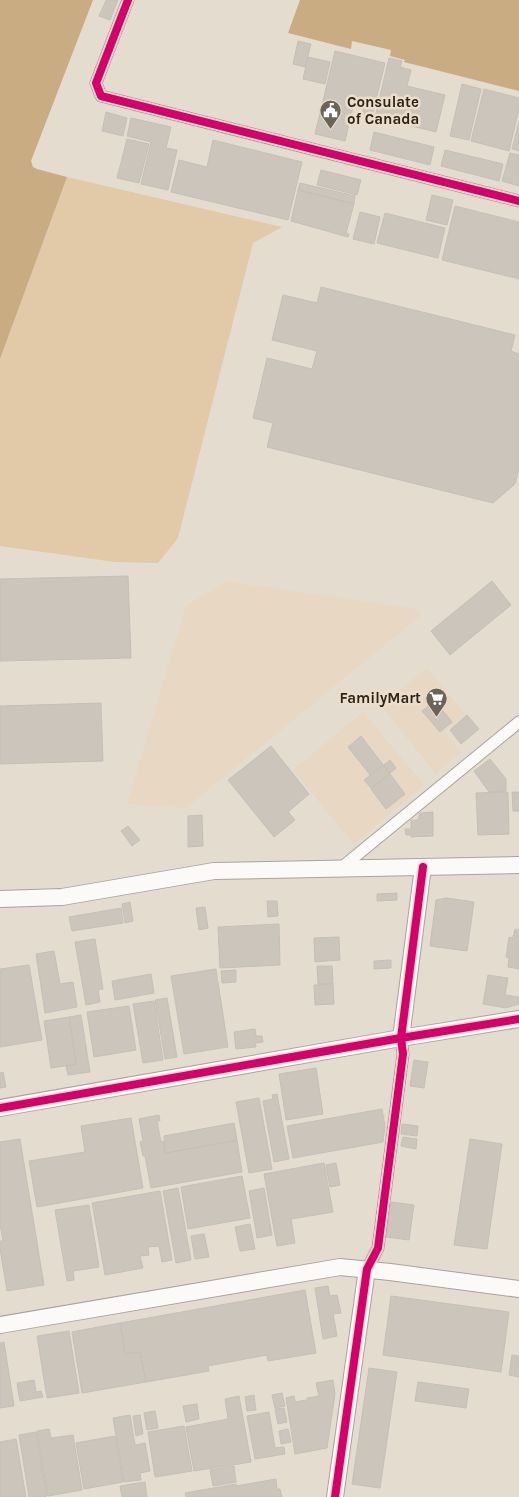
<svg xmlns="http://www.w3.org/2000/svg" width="519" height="1497" viewBox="0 0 519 1497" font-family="Karla,sans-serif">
<rect width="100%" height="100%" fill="#e5dcd0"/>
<g fill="#e7d7c3">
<polygon points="226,581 416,609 421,615 186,808 127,804 186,606"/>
<polygon points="427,668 465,714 444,732 461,752 436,773 381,706"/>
<polygon points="363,712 424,785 354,844 293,770"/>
</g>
<polygon fill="#e2c9a8" points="67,177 282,227 253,243 178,538 158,563 115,562 0,546 0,359"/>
<g fill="#caac83">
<polygon points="0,0 93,0 31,161 33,167 37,169 67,177 0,359"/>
<polygon points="300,0 519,0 519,91 404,62 405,60 390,56 391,50 352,41 351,49 288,33"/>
</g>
<g fill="#cbc5bb" stroke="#c6bfb6">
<polygon points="106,0 118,0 110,20 99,16"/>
<polygon points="298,41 311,44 305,67 293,64"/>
<polygon points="335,51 385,63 372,116 362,114 364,105 354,103 345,141 315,134"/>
<polygon points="308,57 330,62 325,84 303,79"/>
<polygon points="389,58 402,61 400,67 411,70 407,86 445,95 436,132 375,117"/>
<polygon points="462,84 481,89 469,140 450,136"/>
<polygon points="484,89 519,98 519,109 509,151 471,141"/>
<polygon points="106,112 127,118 123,136 102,131"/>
<polygon points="131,118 171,127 166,148 177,150 168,190 141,184 151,142 127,136"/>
<polygon points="519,122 519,151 512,149"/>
<polygon points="374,132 434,147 430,165 370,150"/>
<polygon points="127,139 149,144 139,183 117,178"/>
<polygon points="213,140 302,162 288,220 171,192 179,160 207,167"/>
<polygon points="445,150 503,164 499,181 441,166"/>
<polygon points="510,153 519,155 519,186 502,181"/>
<polygon points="321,170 361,180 357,195 317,185"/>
<polygon points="300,183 355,196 354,204 298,190"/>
<polygon points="298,190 354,204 346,233 349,234 348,237 291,221"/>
<polygon points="432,195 453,200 447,225 426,220"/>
<polygon points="455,206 519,222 519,279 442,260"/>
<polygon points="360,212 380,217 374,244 353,239"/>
<polygon points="385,213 445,228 438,258 377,243"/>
<polygon points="321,287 515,335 511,351 519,354 519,469 515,484 493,503 267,447 273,423 253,418 267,358 312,369 317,351 272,340 283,295 317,303"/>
<polygon points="128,576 131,658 0,661 0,579"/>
<polygon points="492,581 511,605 450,655 431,631"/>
<polygon points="435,701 452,722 440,732 422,711"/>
<polygon points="101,703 103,761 0,764 0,706"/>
<polygon points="467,715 479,729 461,744 450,730"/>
<polygon points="361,736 384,766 371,776 348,747"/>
<polygon points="271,746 309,794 288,812 295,820 274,837 228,780"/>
<polygon points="490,759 506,779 506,791 489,792 474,771"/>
<polygon points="390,760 396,768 390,773 384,765"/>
<polygon points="383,765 390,774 371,788 364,780"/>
<polygon points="390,774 405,794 386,809 371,789"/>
<polygon points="508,792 509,834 478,835 476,793"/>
<polygon points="512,792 519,792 519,811 513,811"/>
<polygon points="433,812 433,836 411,837 411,835 406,835 405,829 411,829 411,820 418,820 420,813"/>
<polygon points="202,815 203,846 188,847 188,816"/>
<polygon points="128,826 140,840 132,846 121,831"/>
<polygon points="397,893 397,900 377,901 377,894"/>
<polygon points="446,898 474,902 467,951 430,946 436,900"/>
<polygon points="267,901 277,901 278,916 268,917"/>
<polygon points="130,902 133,921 125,923 122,904"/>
<polygon points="205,907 208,928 199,930 196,908"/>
<polygon points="121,908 123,923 72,931 69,917"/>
<polygon points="279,924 280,965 220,968 218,927"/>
<polygon points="515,929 519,930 519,969 508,967 509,958 506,957 509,937 513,938"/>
<polygon points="339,937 340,960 315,962 314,938"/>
<polygon points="95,939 103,989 98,990 100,1002 86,1005 75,942"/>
<polygon points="54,951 60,984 73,982 77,1007 45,1013 36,954"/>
<polygon points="391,960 391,968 374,969 374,961"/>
<polygon points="29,965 42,1040 0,1047 0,969"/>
<polygon points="317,966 332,966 333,984 318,984"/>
<polygon points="216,969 228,1047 184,1054 171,976"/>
<polygon points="236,970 236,982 222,983 221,971"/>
<polygon points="151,974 154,993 115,1000 112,981"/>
<polygon points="488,975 508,978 505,995 519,997 519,1004 506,1008 483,1004"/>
<polygon points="333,984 334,1004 315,1005 314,985"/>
<polygon points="167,998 177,1057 165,1059 155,1000"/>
<polygon points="154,1001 163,1060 143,1063 133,1004"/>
<polygon points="129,1006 136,1050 94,1057 87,1012"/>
<polygon points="81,1015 90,1072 68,1075 66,1066 76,1064 69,1017"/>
<polygon points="69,1017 76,1064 51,1068 44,1021"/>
<polygon points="255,1029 256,1036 262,1036 263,1042 255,1043 256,1047 236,1049 234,1032"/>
<polygon points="414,1060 428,1062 424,1088 410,1086"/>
<polygon points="316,1068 323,1114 286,1120 279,1074"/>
<polygon points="3,1072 6,1087 0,1088 0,1073"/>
<polygon points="277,1094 289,1159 274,1162 263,1101 273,1099 272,1095"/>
<polygon points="259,1098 272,1169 249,1173 236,1102"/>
<polygon points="382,1109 385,1126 383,1142 293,1158 287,1126"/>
<polygon points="159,1115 160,1121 157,1121 161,1142 163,1141 165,1153 237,1140 242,1172 151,1188 145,1156 143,1156 140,1142 143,1141 139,1119"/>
<polygon points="131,1118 143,1188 37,1207 29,1161 85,1152 81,1126"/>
<polygon points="234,1123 237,1140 165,1153 164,1136"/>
<polygon points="402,1124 418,1126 417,1136 401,1134"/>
<polygon points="403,1137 417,1139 416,1149 401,1146"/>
<polygon points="20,1139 44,1285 7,1291 0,1249 0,1241 3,1241 0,1224 0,1142"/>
<polygon points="470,1139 502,1144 487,1249 454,1245"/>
<polygon points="324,1163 333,1212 291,1219 295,1243 277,1246 264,1174"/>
<polygon points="336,1163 340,1185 330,1187 326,1165"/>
<polygon points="242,1176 250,1218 188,1229 181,1187"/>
<polygon points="178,1188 191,1260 176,1263 163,1191"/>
<polygon points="264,1188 272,1235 257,1238 249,1191"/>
<polygon points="160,1191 172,1260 162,1262 159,1246 148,1247 149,1255 140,1256 143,1268 105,1275 92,1203"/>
<polygon points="391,1202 414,1205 409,1240 386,1237"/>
<polygon points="89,1205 99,1267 73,1271 74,1280 67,1281 55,1210"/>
<polygon points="250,1224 255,1249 240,1251 235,1227"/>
<polygon points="204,1234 209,1257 195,1259 191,1236"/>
<polygon points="328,1286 330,1296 337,1295 341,1313 333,1314 337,1336 323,1339 315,1288"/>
<polygon points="305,1290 316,1353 268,1361 267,1355 208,1366 209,1371 146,1382 140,1352 125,1354 120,1323"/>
<polygon points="391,1296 509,1312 501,1372 383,1355"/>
<polygon points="120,1323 125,1354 140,1352 146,1382 82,1393 72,1332"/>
<polygon points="69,1331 79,1393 47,1398 37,1336"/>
<polygon points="4,1342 14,1406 0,1408 0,1343"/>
<polygon points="512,1355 519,1356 519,1377 509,1375"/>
<polygon points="369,1368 397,1372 380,1488 352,1484"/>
<polygon points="34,1380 36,1392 41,1391 43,1397 20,1401 17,1383"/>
<polygon points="333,1380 335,1394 327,1448 295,1454 286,1398 294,1396 295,1402 307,1400 307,1398 319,1396 316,1383"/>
<polygon points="418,1382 469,1389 466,1408 415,1401"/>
<polygon points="282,1393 285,1406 275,1408 272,1395"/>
<polygon points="254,1395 256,1410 247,1411 245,1397"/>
<polygon points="239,1396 251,1462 194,1471 186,1427 228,1419 225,1399"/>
<polygon points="197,1404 199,1419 186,1422 183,1406"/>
<polygon points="284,1408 287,1422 278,1424 275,1409"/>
<polygon points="155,1411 158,1428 147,1430 144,1413"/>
<polygon points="269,1412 275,1448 284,1447 285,1454 255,1459 247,1416"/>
<polygon points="130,1415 135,1445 145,1443 150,1471 140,1473 141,1480 124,1482 113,1418"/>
<polygon points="140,1415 143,1434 136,1436 133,1416"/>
<polygon points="184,1426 192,1471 155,1477 148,1432"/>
<polygon points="49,1429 51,1438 73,1435 82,1490 48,1496 37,1431"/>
<polygon points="288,1429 291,1442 281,1444 279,1431"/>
<polygon points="36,1432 47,1496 44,1497 29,1497 19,1435"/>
<polygon points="115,1436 123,1482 84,1489 76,1443"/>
<polygon points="16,1439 26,1497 0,1497 0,1442"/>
<polygon points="234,1466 236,1482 213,1486 210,1470"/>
<polygon points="276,1479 277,1489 280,1489 282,1497 186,1497 185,1493 236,1484 236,1486"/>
<polygon points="145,1482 147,1497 122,1497 120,1486"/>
</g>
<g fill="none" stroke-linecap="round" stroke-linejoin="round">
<defs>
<g id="street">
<polyline points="128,0 96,83 101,96 519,201"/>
<polyline points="341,868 519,722"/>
<polyline points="367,1269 378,1248 403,1054 401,1038"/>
</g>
<g id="secondary">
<polyline points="0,899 62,897 214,871 519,865"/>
<polyline points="401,1038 423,867"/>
<polyline points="0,1108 401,1038 519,1019"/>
<polyline points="0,1325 340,1267 390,1272 519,1289"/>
<polyline points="335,1497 367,1269"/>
</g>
</defs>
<use href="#street" stroke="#aaa39b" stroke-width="13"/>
<use href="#secondary" stroke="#aaa39b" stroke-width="18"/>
<use href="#street" stroke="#fbfaf8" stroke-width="11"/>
<use href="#secondary" stroke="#fbfaf8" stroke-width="16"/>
<defs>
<g id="cycleway">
<polyline points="128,0 96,83 101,96 519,201"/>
<polyline points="0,1108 401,1038 519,1019"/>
<polyline points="335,1497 367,1269 378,1248 403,1054 401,1038 423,867"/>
</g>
</defs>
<use href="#cycleway" stroke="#edddc8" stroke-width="11"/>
<use href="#cycleway" stroke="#d6006c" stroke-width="8"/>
</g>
<defs>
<symbol id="civic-pin" viewBox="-11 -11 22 30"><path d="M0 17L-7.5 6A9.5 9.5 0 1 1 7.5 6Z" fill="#6b645b" stroke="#edddc8"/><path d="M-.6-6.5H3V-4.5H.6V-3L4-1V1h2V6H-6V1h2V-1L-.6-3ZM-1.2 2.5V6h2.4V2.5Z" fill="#fff"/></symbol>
<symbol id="supermarket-pin" viewBox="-11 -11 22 30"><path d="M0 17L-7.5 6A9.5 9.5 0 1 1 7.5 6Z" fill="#6b645b" stroke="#edddc8"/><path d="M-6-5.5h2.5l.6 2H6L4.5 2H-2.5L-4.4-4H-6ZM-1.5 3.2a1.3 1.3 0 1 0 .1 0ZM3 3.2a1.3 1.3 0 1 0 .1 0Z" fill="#fff"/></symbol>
</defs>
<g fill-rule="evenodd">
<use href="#civic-pin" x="318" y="98" width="25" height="34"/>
<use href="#supermarket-pin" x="424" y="686" width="25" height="34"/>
</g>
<g text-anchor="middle" stroke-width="5" stroke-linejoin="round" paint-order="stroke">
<g font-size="15" font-weight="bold" fill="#2a241c" stroke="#edddc8" text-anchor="start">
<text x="347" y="107">Consulate<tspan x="347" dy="17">of Canada</tspan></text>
<text x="421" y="703" text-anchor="end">FamilyMart</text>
</g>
</g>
</svg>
